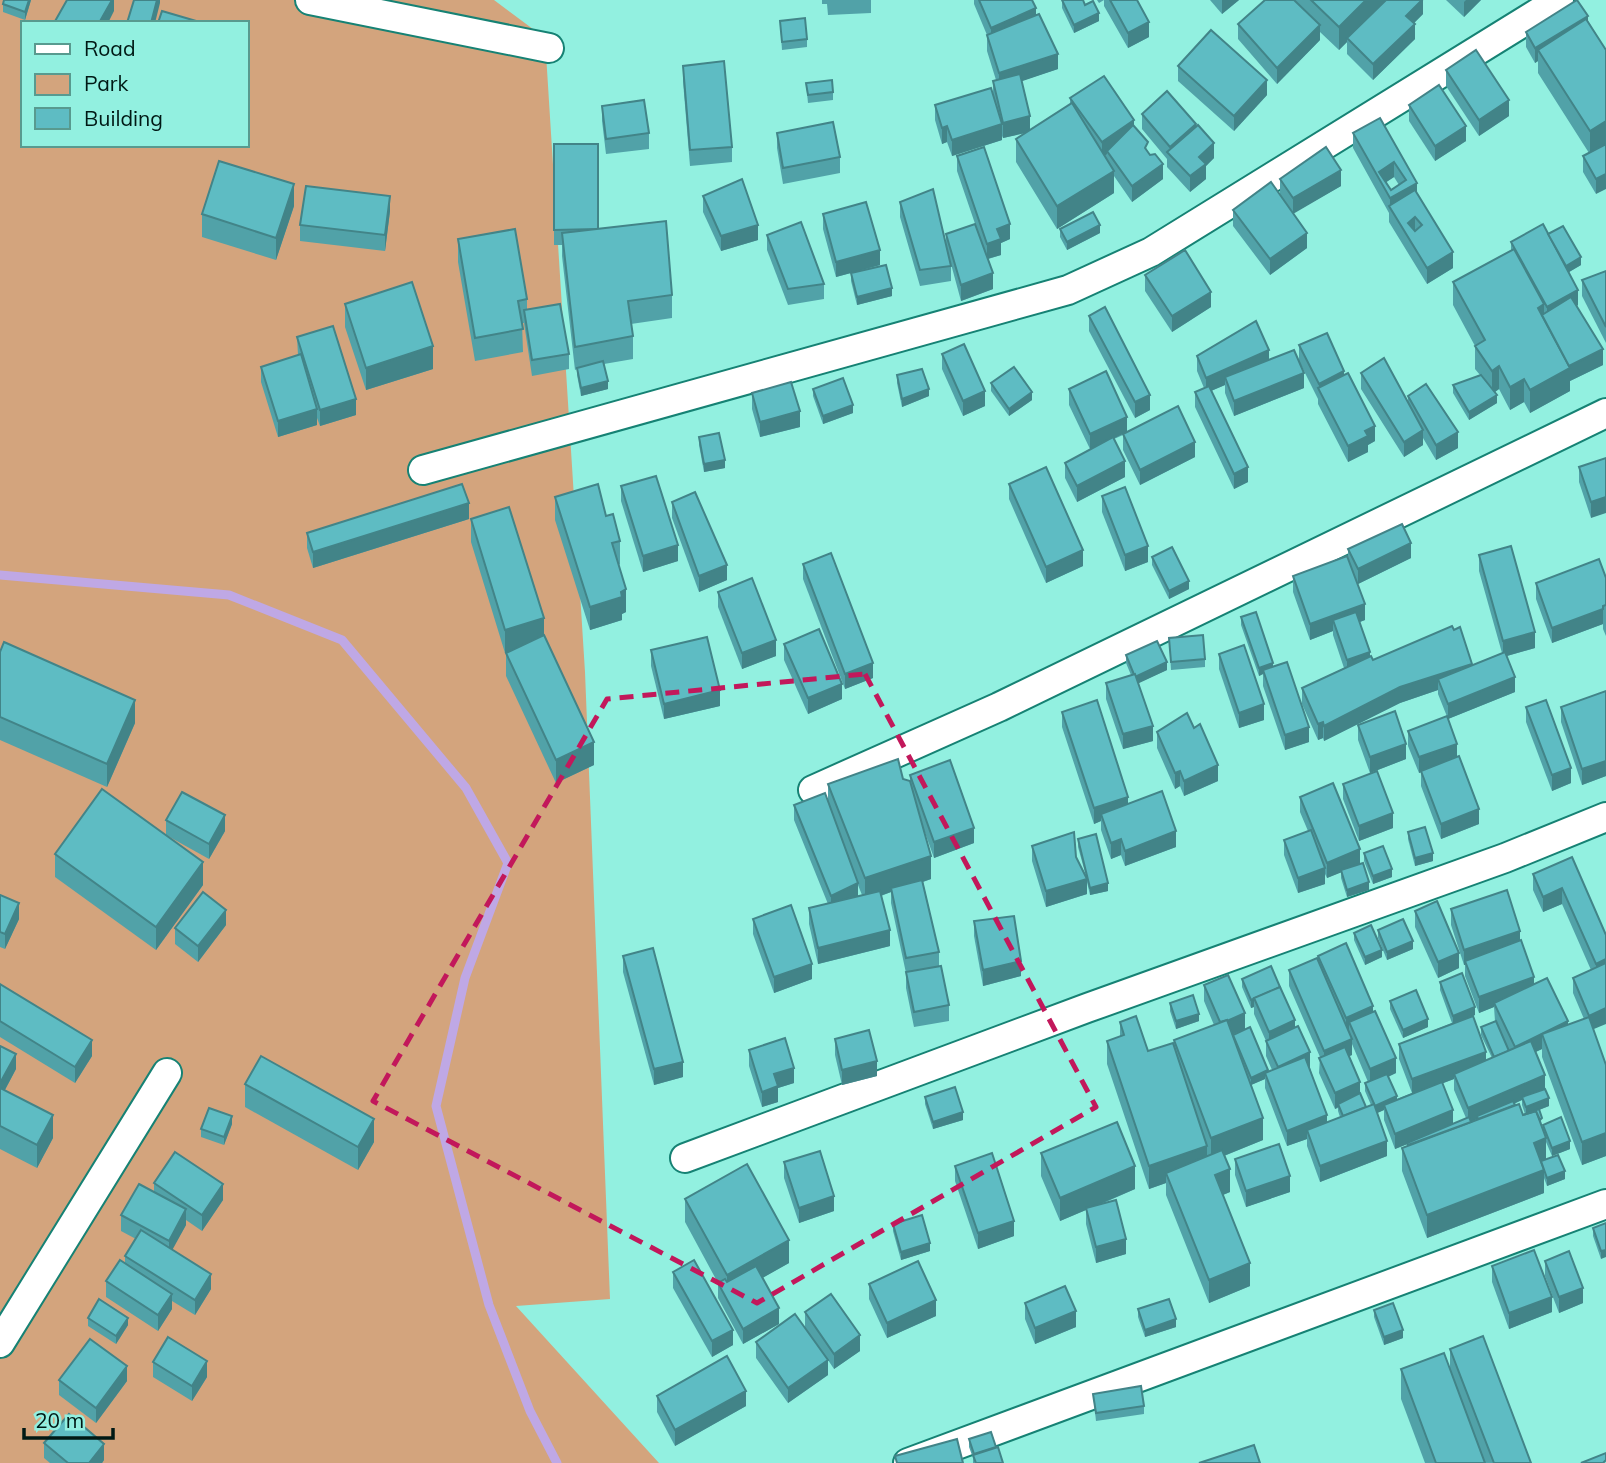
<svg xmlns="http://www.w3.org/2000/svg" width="1606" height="1463" viewBox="0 0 1606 1463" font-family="Mulish,sans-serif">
<rect width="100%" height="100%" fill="#92f0e0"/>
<path fill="#d3a47d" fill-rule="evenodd" d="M0 0H494L545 38 585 672 610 1299 516 1306 659 1463H0ZM23 23H247V145H23Z"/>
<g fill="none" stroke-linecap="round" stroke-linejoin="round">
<polyline stroke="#bfa8e5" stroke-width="9" points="0,575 229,595 342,640 466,788 508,863 465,978 436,1106 489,1305 530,1411 557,1463"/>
<defs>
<g id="minor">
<polyline points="310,0 549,48"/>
<polyline points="423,470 1068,290 1151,252 1559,0"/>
<polyline points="813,790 999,707 1606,413"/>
<polyline points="685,1158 1087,1008 1505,858 1606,817"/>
<polyline points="0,1343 167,1073"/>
<polyline points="908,1463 1606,1204"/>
</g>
</defs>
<use href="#minor" stroke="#168274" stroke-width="32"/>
<use href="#minor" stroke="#fff" stroke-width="28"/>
</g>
<g fill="#51a2a8" fill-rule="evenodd">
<polygon points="31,0 25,20 3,12 3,4"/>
<polygon points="822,0 871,0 871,13 828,15 827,4 822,4"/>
<polygon points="974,0 1032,0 1036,16 1058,69 1021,81 1030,130 1070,105 1070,98 1134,126 1163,179 1132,202 1114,176 1114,193 1057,229 1016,162 1016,139 1025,133 1003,138 1002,136 1002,140 952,156 947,142 942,144 935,120 935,105 993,94 993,81 996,80 987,51 987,35 974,4"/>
<polygon points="1062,0 1085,5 1099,21 1074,33 1062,8"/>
<polygon points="1097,0 1137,0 1149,37 1128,48 1104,6 1104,0 1099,3"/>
<polygon points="1210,0 1239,0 1222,14"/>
<polygon points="1265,0 1423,0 1423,14 1414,23 1415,39 1373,80 1347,54 1347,42 1339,50 1320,32 1320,40 1277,84 1238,39 1238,24"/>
<polygon points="1446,0 1481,0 1464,17"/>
<polygon points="780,21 807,39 807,47 782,50"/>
<polygon points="1588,21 1606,50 1596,194 1583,172 1583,156 1589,153 1538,73 1538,61 1535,63 1526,47 1526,32"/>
<polygon points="683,66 732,147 732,162 690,166 683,81"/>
<polygon points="1178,66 1267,95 1234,131 1178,81"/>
<polygon points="1446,70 1509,116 1479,136 1446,86"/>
<polygon points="806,83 833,92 833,100 808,103"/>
<polygon points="1409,105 1466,141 1435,161 1409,121"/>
<polygon points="602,106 649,133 649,149 606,154 602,121"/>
<polygon points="1142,114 1196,127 1214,158 1206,166 1206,179 1190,192 1167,167 1167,159 1142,129"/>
<path d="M1380 118 1453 268 1427 284 1389 222V213L1353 148V133ZM1394 177 1399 185 1391 190 1386 182Z"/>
<polygon points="777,133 840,157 840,173 783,184 777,148"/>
<polygon points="554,144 598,229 672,295 672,318 631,324 633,336 633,359 604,364 608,389 581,396 577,375 577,369 575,370 562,256 562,245 554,245"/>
<polygon points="957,156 1010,239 1001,243 1001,255 988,259 993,289 961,301 951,264 951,281 920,286 900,217 900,202 946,246 946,234 984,250 957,171"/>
<polygon points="1280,179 1341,186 1293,213 1307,248 1270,275 1233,226 1233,210 1286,203 1280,194"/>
<polygon points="703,196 758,240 721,251 703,212"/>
<polygon points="294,206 276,260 202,237 202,214"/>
<polygon points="390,211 385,251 300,241 300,225"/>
<polygon points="823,214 880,265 856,272 892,296 857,305 851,281 851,273 836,277 823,229"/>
<polygon points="1060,229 1100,233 1067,250 1060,237"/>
<polygon points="1548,234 1581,265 1569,272 1578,305 1577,306 1603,365 1570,381 1570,391 1530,413 1524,402 1510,410 1499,389 1495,392 1497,403 1469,420 1453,393 1453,385 1480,375 1475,369 1475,346 1453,305 1453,282 1511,250 1511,242"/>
<polygon points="767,235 824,284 824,299 788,305 767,250"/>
<polygon points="458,239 527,299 527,309 569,354 569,369 532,376 524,323 522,323 523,352 475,361 458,262"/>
<polygon points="1606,271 1606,343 1582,296 1582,280"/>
<polygon points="1145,275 1211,307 1172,332 1145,291"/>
<polygon points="345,304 433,369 366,390 345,327"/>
<polygon points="1089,316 1150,410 1135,418 1089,331"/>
<polygon points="297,337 356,415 320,426 317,418 317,425 278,437 261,382 261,367 298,355"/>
<polygon points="1299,345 1344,375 1375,441 1368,445 1368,452 1348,462 1318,404 1318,399 1299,361"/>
<polygon points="942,354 985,406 963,416 942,369"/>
<polygon points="1197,356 1269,360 1304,388 1234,416 1225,393 1225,385 1211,391 1248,482 1234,489 1195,407 1195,392 1204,388 1197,371"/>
<polygon points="1361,373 1408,402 1408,396 1458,448 1436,460 1423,438 1423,445 1404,457 1361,389"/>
<polygon points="897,375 929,396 902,407 897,383"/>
<polygon points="991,383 1032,400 1009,416 991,391"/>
<polygon points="813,389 853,413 823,424 813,396"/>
<polygon points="1069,389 1127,432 1195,457 1140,485 1123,450 1123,435 1114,439 1125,477 1077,502 1065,478 1065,463 1090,449 1069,405"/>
<polygon points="752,393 800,427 760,437 752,409"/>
<polygon points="699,437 725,468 704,472 699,445"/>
<polygon points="1606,458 1591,518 1579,482 1579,467"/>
<polygon points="1009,484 1083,566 1046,583 1009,499"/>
<polygon points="621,486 678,561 643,572 621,501"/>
<polygon points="1102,496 1148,562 1125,571 1102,512"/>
<polygon points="555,497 606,516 620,541 620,564 619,565 626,612 622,614 622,620 590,630 555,520"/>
<polygon points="672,502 727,580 699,592 672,518"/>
<polygon points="469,519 313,568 307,548 307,533"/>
<polygon points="471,519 544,635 594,765 556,783 506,676 506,653 509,651 505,653 471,542"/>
<polygon points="1348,549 1411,558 1358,584 1365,620 1360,622 1370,656 1373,660 1472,665 1502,653 1479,571 1479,555 1535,648 1507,656 1515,692 1448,719 1438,694 1438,690 1400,703 1324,741 1323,738 1318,740 1302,704 1302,688 1344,668 1333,635 1333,631 1310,640 1293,592 1293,576 1348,559"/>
<polygon points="1152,557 1189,589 1169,599 1152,565"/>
<polygon points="803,564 873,678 845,689 803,579"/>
<polygon points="1606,578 1606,636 1603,629 1603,624 1552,643 1536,599 1536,583"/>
<polygon points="718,592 776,656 742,669 718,607"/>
<polygon points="1241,617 1273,667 1309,742 1285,750 1263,686 1263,674 1259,676 1241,625"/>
<polygon points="1169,638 1205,659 1205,667 1171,670"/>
<polygon points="784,644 842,699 808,714 784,660"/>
<polygon points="651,650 720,706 664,719 651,666"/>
<polygon points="0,652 135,723 107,787 0,740"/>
<polygon points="1219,654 1264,720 1239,728 1219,669"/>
<polygon points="1126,655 1167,670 1138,683 1153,741 1123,749 1106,699 1106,683 1131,675 1126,663"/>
<polygon points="1606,691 1606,776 1582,785 1561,722 1561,707"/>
<polygon points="1526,707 1571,783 1552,791 1526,722"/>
<polygon points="1062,712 1128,804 1176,847 1125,866 1121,855 1111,859 1101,830 1101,821 1094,824 1062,727"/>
<polygon points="1358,725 1406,759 1370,773 1358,740"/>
<polygon points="1408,731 1457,757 1479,824 1441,839 1421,786 1421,772 1419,773 1408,746"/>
<polygon points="1157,732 1218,781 1184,796 1180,786 1175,789 1157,748"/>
<path d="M910 775 974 843 934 858 923 827 931 879 923 882 939 952V966L949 1005V1021L914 1027 906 988V973L891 903V892L881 896 890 946 818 964 809 924V908L828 904 794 820V805L828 801V784L903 779 910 781ZM858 885 862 895 858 896Z"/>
<polygon points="1343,784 1393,828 1359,841 1343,799"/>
<polygon points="1300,797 1360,864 1369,890 1347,897 1341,878 1341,872 1327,878 1325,874 1325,884 1298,893 1284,855 1284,840 1308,831 1300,812"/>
<polygon points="166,820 225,831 209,859 166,835"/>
<polygon points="1408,832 1433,861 1415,866 1408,839"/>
<polygon points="1078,839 1108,891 1090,895 1087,882 1087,894 1046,907 1032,861 1032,846 1076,857 1086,876 1078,847"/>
<polygon points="1364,853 1392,877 1373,884 1364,861"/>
<polygon points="55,854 203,885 156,950 55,877"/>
<path d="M1572 857 1606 935 1593 1029 1606 1065V1156L1582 1165 1542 1057V1049L1535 1052 1549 1106 1539 1110 1542 1126 1543 1128V1125L1570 1149 1552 1156 1546 1142V1159L1565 1179 1547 1186 1544 1178V1193L1427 1238 1402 1171V1148L1407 1146V1144L1395 1149 1384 1120V1110L1377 1113 1387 1156 1320 1182 1307 1146V1139L1287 1146 1265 1088V1079L1251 1085 1263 1140 1224 1156 1230 1192 1223 1195 1250 1286 1209 1303 1166 1195V1183L1149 1189 1107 1064V1041L1120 1037V1022L1148 1051 1174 1048V1040L1214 1025 1204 1001V985L1245 1029 1232 1034 1268 1072 1272 1070 1266 1056V1041L1254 1014V1007L1251 1008 1242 987V979L1295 1028 1310 1068 1327 1122 1340 1117 1338 1111V1108L1335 1109 1319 1073 1320 1057 1289 986V970L1318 962V956L1373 1012 1396 1073 1388 1077 1397 1099 1412 1093 1399 1059V1044L1452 1023 1440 990V982L1475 1015 1466 1018 1486 1061 1492 1058 1481 1035V1027L1495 1021 1494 1007 1479 1013 1465 976V965H1464L1451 925V909L1520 940 1534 984 1568 1025 1584 1019 1573 993V978L1591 970 1562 904 1543 912 1533 890V874ZM1352 1044 1368 1082 1365 1083V1091L1371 1105 1366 1107 1360 1094 1349 1056 1352 1055ZM1454 1079V1090L1466 1118 1453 1124 1443 1083ZM1522 1100V1105L1525 1114 1523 1115 1514 1104Z"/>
<polygon points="0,895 19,919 5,949 0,947"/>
<polygon points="1415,911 1459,968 1438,978 1415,927"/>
<polygon points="753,919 812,979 774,993 753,934"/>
<polygon points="974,921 1021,976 983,986 974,936"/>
<polygon points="226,925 198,962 175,944 175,928"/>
<polygon points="1378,930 1413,949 1387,960 1378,938"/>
<polygon points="1354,933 1382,957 1365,965 1354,940"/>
<polygon points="623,956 683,1077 654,1085 623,972"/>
<polygon points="0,984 92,1056 75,1083 0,1037"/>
<polygon points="1390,1001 1428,1027 1403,1038 1390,1009"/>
<polygon points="1170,1003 1199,1021 1176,1029 1170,1011"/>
<polygon points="835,1039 877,1076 842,1085 835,1055"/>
<polygon points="0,1046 16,1069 5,1090 53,1138 37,1168 0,1149"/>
<polygon points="749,1050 794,1083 778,1088 778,1102 762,1107 749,1066"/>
<polygon points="245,1084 374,1142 358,1170 245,1107"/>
<polygon points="925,1097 963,1120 933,1129 925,1104"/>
<polygon points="232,1124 224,1145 201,1137 201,1129"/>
<polygon points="1041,1153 1135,1189 1099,1205 1126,1254 1096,1263 1086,1224 1086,1210 1060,1221 1041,1176"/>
<polygon points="1235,1159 1290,1192 1246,1207 1235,1175"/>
<polygon points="784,1162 834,1211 799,1223 784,1178"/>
<polygon points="955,1166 1014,1236 978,1249 955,1181"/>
<polygon points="154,1183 223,1200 202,1231 186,1220 186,1225 172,1249 211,1289 195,1315 172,1301 172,1309 158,1331 106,1297 106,1281 125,1263 125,1256 136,1239 121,1231 121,1215 154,1192"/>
<polygon points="685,1199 789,1263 762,1278 779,1324 743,1344 718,1298 718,1283 685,1222"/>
<polygon points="1606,1223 1601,1259 1593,1236 1593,1228"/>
<polygon points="893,1224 930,1251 901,1260 893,1231"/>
<polygon points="1545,1261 1583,1303 1559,1313 1545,1276"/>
<polygon points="1492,1266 1552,1312 1509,1329 1492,1282"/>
<polygon points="673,1272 733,1345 712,1357 673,1288"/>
<polygon points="869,1284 936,1316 887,1338 869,1299"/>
<polygon points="1025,1303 1076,1327 1035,1344 1025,1319"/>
<polygon points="1138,1309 1176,1327 1145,1337 1138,1317"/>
<polygon points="1374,1310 1403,1338 1384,1345 1374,1317"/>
<polygon points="805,1312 860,1351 834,1369 828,1360 828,1375 788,1403 756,1358 756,1342 805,1327"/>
<polygon points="88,1318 128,1325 116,1344 88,1326"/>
<polygon points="1450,1349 1531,1463 1425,1463 1401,1399 1401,1369 1450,1371"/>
<polygon points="153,1362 207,1377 192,1401 153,1377"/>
<polygon points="59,1380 127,1381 96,1423 59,1395"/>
<polygon points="1093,1394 1144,1406 1144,1414 1096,1421"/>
<polygon points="657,1396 746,1406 675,1446 657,1412"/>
<polygon points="969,1439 996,1447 1003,1463 973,1463 973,1458 969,1447"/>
<polygon points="44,1443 104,1460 102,1463 50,1463 44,1458"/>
</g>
<g fill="#428488">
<polygon points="29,0 31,0 25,20 25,12"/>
<polygon points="112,0 114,0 114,11 108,23 99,23"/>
<polygon points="157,0 160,0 160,3 155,23 151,23"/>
<polygon points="1222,0 1239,0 1222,14"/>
<polygon points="1366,0 1389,0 1347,38 1347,42 1339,50 1339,27"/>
<polygon points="1422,0 1423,0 1423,14 1406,31 1406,16"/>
<polygon points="1466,0 1481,0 1464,17 1464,2"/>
<polygon points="1036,8 1036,24 991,43 991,28"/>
<polygon points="1099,13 1099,21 1074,33 1074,25"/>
<polygon points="1588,16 1588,31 1538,50 1538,61 1535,63 1535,48"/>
<polygon points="1149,22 1149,37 1128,48 1128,33"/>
<polygon points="1415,24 1415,39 1373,80 1373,64"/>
<polygon points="1320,25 1320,40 1277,84 1277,68"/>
<polygon points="1058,54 1058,69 999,89 999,73"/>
<polygon points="1267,80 1267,95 1234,131 1234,116"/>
<polygon points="1509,100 1509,116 1479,136 1479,120"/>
<polygon points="1030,116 1030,132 1003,138 1003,123"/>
<polygon points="1134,120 1134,135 1107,151 1107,154 1102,158 1102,142"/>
<polygon points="1606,121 1606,144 1590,154 1590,131"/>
<polygon points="1002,124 1002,140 952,156 952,140"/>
<polygon points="1196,124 1196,139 1170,155 1170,147"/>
<polygon points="947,126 947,142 942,144 942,128"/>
<polygon points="1466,126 1466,141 1435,161 1435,146"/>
<polygon points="1214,143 1214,158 1206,166 1206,179 1190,192 1190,176 1199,157"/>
<polygon points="1394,162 1394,177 1382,185 1379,172"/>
<polygon points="1163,164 1163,179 1132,202 1132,186"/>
<polygon points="1341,170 1341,186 1293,214 1293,198"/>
<polygon points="1114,171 1114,193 1057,229 1057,206"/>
<polygon points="1606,174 1606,189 1596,194 1596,179"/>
<polygon points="1417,183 1417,199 1390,208 1390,198"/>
<polygon points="294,184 294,206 276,260 276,238"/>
<polygon points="390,196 390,211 385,251 385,235"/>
<polygon points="1415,217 1415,233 1408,223"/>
<polygon points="1010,224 1010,239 1001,243 1001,255 987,259 987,244 997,229"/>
<polygon points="758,225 758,240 721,251 721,236"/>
<polygon points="1100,225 1100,233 1067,250 1067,242"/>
<polygon points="1307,233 1307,248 1270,275 1270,259"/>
<polygon points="880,250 880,265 836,277 836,262"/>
<polygon points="1453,252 1453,268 1427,284 1427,268"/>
<polygon points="1581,257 1581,265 1564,275 1564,267"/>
<polygon points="993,273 993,289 961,301 961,285"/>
<polygon points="892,288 892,296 857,305 857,297"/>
<polygon points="1578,290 1578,305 1547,323 1547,307"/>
<polygon points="1211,292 1211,307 1172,332 1172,316"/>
<polygon points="1544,304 1544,320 1538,308"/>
<polygon points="433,346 433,369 366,390 366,368"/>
<polygon points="1603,349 1603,365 1570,381 1570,391 1530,413 1530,390 1569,366"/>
<polygon points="1269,350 1269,366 1225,377 1225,385 1206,393 1206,378"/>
<polygon points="1499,366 1499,389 1492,394 1492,371"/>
<polygon points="1344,371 1344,386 1319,389 1319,384"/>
<polygon points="1304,373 1304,388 1234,416 1234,401"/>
<polygon points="1524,379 1524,402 1510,410 1510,387"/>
<polygon points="608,381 608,389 581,396 581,388"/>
<polygon points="929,389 929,396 902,407 902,399"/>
<polygon points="985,391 985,406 963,416 963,401"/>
<polygon points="1032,392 1032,400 1009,416 1009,409"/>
<polygon points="1150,395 1150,410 1135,418 1135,402"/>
<polygon points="1497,395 1497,403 1469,420 1469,412"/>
<polygon points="356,399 356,415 320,426 320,410"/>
<polygon points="853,405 853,413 823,424 823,416"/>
<polygon points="317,409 317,425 278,437 278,421"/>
<polygon points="800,411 800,427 760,437 760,422"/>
<polygon points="1127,417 1127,432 1090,450 1090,434"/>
<polygon points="1375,426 1375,441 1368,445 1368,452 1348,462 1348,446 1365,431"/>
<polygon points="1423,430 1423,445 1404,457 1404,442"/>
<polygon points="1458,432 1458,448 1436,460 1436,445"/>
<polygon points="1195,442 1195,457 1140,485 1140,470"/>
<polygon points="725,460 725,468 704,472 704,464"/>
<polygon points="1125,461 1125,477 1077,502 1077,486"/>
<polygon points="1248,467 1248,482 1234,489 1234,474"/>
<polygon points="1606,497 1606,513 1591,518 1591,502"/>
<polygon points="469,503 469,519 313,568 313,552"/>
<polygon points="1411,543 1411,558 1358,584 1358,569"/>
<polygon points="678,545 678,561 643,572 643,556"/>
<polygon points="1148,546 1148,562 1125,571 1125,555"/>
<polygon points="1083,550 1083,566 1046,583 1046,567"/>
<polygon points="727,565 727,580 699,592 699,576"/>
<polygon points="1189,581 1189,589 1169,599 1169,591"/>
<polygon points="626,589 626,612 622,614 622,620 590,630 590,607"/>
<polygon points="1365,604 1365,620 1337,630 1333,620 1333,631 1310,640 1310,624"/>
<polygon points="1603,609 1603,624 1552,643 1552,628"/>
<polygon points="544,618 544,641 505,653 505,630"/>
<polygon points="1535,632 1535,648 1503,657 1503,641"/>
<polygon points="776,640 776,656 742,669 742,653"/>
<polygon points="1370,652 1370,668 1347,675 1347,660"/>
<polygon points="1167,662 1167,670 1135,685 1135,677"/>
<polygon points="873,663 873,678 845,689 845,674"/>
<polygon points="1273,663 1273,671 1263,670 1263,674 1259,676 1259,668"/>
<polygon points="1472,664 1472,679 1438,679 1438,690 1400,703 1324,741 1324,726 1400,687"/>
<polygon points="1515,677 1515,692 1448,719 1448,704"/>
<polygon points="842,684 842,699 808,714 808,698"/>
<polygon points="720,690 720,706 664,719 664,704"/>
<polygon points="135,700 135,723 107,787 107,764"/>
<polygon points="1264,704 1264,720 1239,728 1239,713"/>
<polygon points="1323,722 1323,738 1318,740 1318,724"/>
<polygon points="1153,726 1153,741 1123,749 1123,734"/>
<polygon points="1309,727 1309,742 1285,750 1285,735"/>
<polygon points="594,742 594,765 556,783 556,760"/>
<polygon points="1406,744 1406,759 1370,773 1370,757"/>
<polygon points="1457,744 1457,759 1419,773 1419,757"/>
<polygon points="1606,761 1606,776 1582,785 1582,769"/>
<polygon points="1218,765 1218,781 1184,796 1184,781"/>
<polygon points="1571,768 1571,783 1552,791 1552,775"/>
<polygon points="1180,771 1180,786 1175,789 1175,773"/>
<polygon points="1128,797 1128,812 1101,814 1101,821 1094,824 1094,808"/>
<polygon points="1479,809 1479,824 1441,839 1441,824"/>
<polygon points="1393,813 1393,828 1359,841 1359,826"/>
<polygon points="225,815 225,831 209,859 209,844"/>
<polygon points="974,828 974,843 934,858 934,842"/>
<polygon points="1176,831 1176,847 1125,866 1125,851"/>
<polygon points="1121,839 1121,855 1111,859 1111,843"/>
<polygon points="1360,849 1360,865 1327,878 1327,863"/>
<polygon points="1433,853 1433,861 1415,866 1415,858"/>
<polygon points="931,856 931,879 892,892 891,888 891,892 865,901 865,878"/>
<polygon points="203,862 203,885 156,950 156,927"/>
<polygon points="1325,868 1325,884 1298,893 1298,878"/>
<polygon points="1392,869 1392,877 1373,884 1373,876"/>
<polygon points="1087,879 1087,894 1046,907 1046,891"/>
<polygon points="1369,882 1369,890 1347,897 1347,890"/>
<polygon points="858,883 858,899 831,911 831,896"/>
<polygon points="1108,883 1108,891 1090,895 1090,888"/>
<polygon points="1562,888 1562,904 1543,912 1543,897"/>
<polygon points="19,903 19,919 5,949 5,934"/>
<polygon points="226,910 226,925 198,962 198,946"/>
<polygon points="890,930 890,946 818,964 818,948"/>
<polygon points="1520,931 1520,946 1465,961 1465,965 1464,965 1464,950"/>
<polygon points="1413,941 1413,949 1387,960 1387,952"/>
<polygon points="1382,950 1382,957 1365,965 1365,957"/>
<polygon points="1459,953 1459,968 1438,978 1438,962"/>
<polygon points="1606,959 1606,975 1596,979 1596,964"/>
<polygon points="1021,961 1021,976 983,986 983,970"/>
<polygon points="812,964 812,979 774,993 774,977"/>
<polygon points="1534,977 1534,992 1494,1003 1494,1007 1479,1013 1479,997"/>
<polygon points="1254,999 1254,1007 1251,1008 1251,1000"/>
<polygon points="1373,1006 1373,1021 1349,1022 1349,1032 1346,1033 1346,1018"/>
<polygon points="1475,1007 1475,1015 1453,1024 1453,1016"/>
<polygon points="1606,1008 1606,1024 1589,1031 1589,1016"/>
<polygon points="1245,1013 1245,1029 1221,1040 1221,1024"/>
<polygon points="1199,1014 1199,1021 1176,1029 1176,1021"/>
<polygon points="1428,1019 1428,1027 1403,1038 1403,1030"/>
<polygon points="1295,1020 1295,1036 1269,1048 1269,1032"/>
<polygon points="1568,1021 1568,1037 1542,1034 1542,1049 1515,1062 1515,1047"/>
<polygon points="1352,1039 1352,1055 1324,1067 1324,1051"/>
<polygon points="92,1040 92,1056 75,1083 75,1067"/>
<polygon points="1310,1052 1310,1068 1278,1082 1278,1067"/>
<polygon points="1486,1052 1486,1067 1454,1074 1454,1079 1412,1095 1412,1079"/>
<polygon points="16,1054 16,1069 0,1099 0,1083"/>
<polygon points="1396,1058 1396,1073 1370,1085 1370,1069"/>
<polygon points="877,1061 877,1076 842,1085 842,1070"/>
<polygon points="683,1062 683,1077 654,1085 654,1069"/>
<polygon points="794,1068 794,1083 778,1088 778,1102 762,1107 762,1092 774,1074"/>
<polygon points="1268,1070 1268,1078 1265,1073 1265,1079 1251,1085 1251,1078"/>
<polygon points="1545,1075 1545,1091 1522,1097 1522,1100 1478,1119 1477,1116 1477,1119 1468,1123 1468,1108"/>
<polygon points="1360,1082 1360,1098 1338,1104 1338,1107 1335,1109 1335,1093"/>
<polygon points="1397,1096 1397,1104 1384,1105 1384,1110 1375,1114 1375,1106"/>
<polygon points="1549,1098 1549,1106 1526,1115 1526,1107"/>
<polygon points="1453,1110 1453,1126 1395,1149 1395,1134"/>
<polygon points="963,1112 963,1120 933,1129 933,1122"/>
<polygon points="53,1115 53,1138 37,1168 37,1145"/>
<polygon points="1327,1115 1327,1131 1307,1130 1307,1139 1287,1146 1287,1131"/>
<polygon points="232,1116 232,1124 224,1145 224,1137"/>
<polygon points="1263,1118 1263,1140 1211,1161 1211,1138"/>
<polygon points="374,1119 374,1142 358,1170 358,1147"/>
<polygon points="1606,1133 1606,1156 1582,1165 1582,1142"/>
<polygon points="1546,1138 1546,1161 1534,1166 1534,1143"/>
<polygon points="1387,1141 1387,1156 1320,1182 1320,1166"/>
<polygon points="1570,1141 1570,1149 1552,1156 1552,1148"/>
<polygon points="1207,1146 1207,1169 1166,1173 1166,1183 1149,1189 1149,1166"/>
<polygon points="1135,1166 1135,1189 1060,1221 1060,1198"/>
<polygon points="1230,1169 1230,1192 1215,1198 1215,1175"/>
<polygon points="1544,1170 1544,1193 1427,1238 1427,1215"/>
<polygon points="1565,1171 1565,1179 1547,1186 1547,1178"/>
<polygon points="1290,1176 1290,1192 1246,1207 1246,1191"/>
<polygon points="223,1184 223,1200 202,1231 202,1215"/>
<polygon points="834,1196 834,1211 799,1223 799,1208"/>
<polygon points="186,1209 186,1225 169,1256 169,1241"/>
<polygon points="1014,1221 1014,1236 978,1249 978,1233"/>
<polygon points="1126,1239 1126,1254 1096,1263 1096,1247"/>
<polygon points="789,1240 789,1263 727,1298 727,1275"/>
<polygon points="930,1243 930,1251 901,1260 901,1252"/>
<polygon points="1606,1250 1606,1257 1601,1259 1601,1251"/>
<polygon points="1250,1263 1250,1286 1209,1303 1209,1280"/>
<polygon points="211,1274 211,1289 195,1315 195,1300"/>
<polygon points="1583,1288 1583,1303 1559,1313 1559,1297"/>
<polygon points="172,1294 172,1309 158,1331 158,1315"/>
<polygon points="1552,1297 1552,1312 1509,1329 1509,1313"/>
<polygon points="936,1300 936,1316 887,1338 887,1323"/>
<polygon points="779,1308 779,1324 743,1344 743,1329"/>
<polygon points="1076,1311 1076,1327 1035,1344 1035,1328"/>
<polygon points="128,1318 128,1325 116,1344 116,1336"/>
<polygon points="1176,1319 1176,1327 1145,1337 1145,1330"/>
<polygon points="733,1330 733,1345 712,1357 712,1341"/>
<polygon points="1403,1330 1403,1338 1384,1345 1384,1337"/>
<polygon points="860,1335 860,1351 834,1369 834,1354"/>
<polygon points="828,1360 828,1375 788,1403 788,1388"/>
<polygon points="207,1361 207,1377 192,1401 192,1386"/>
<polygon points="127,1366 127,1381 96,1423 96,1408"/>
<polygon points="746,1391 746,1406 675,1446 675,1430"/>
<polygon points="104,1444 104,1460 102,1463 89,1463"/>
</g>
<g fill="#5ebcc3" stroke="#428488" stroke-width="2" fill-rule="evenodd">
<polygon points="4,0 29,0 25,12 3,4"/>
<polygon points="67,0 112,0 99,23 54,23"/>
<polygon points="134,0 157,0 151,23 127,23"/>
<polygon points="979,0 1032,0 1036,8 991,28"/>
<polygon points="1062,0 1083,0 1085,5 1093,1 1099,13 1074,25"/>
<polygon points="1110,0 1137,0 1149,22 1128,33"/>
<polygon points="1265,0 1294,0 1320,25 1277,68 1238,24"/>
<polygon points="1311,0 1366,0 1339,27"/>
<polygon points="1386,0 1422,0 1406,16 1415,24 1373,64 1347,38"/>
<polygon points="1577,0 1588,16 1535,48 1526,32"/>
<polygon points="162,11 203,23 158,23"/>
<polygon points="1039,14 1058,54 999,73 987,35"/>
<polygon points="805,18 807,39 782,42 780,21"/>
<polygon points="1586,19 1606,50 1606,121 1590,131 1538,50"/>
<polygon points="1211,30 1267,80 1234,116 1178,66"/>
<polygon points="1476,50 1509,100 1479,120 1446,70"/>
<polygon points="724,61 732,147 690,150 683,66"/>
<polygon points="1020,74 1030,116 1003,123 993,81"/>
<polygon points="1104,76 1134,120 1102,142 1070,98"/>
<polygon points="832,80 833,92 808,95 806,83"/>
<polygon points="1439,85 1466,126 1435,146 1409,105"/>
<polygon points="991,88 1002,124 952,140 947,126 942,128 935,105"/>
<polygon points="1167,91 1196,124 1170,147 1142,114"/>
<polygon points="644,100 649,133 606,139 602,106"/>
<polygon points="1072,103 1114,171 1057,206 1016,139"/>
<path d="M1380 118 1417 183 1390 198 1353 133ZM1394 162 1406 180 1391 190 1379 172Z"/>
<polygon points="833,122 840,157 783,168 777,133"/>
<polygon points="1133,125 1148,142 1145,148 1150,155 1155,154 1163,164 1132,186 1107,151"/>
<polygon points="1198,125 1214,143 1199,157 1206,164 1190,176 1167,152"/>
<polygon points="554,144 598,144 598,229 554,230"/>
<polygon points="1606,144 1606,174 1596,179 1583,156"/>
<polygon points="984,147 1010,224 997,229 1001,239 987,244 957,156"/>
<polygon points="1326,147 1341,170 1293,198 1280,179"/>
<polygon points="219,161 294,184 276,238 202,214"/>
<polygon points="742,179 758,225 721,236 703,196"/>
<polygon points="1271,182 1307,233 1270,259 1233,210"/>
<polygon points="306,186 390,196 385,235 300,225"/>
<polygon points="933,189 951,266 920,270 900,202"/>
<path d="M1415 190 1453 252 1427 268 1389 206ZM1415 217 1422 225 1415 231 1408 223Z"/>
<polygon points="866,202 880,250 836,262 823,214"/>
<polygon points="1093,212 1100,225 1067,242 1060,229"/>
<polygon points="666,221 672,295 628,301 633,336 575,347 562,233"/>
<polygon points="801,222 824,284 788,289 767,235"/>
<polygon points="975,224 993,273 961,285 946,234"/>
<polygon points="1543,224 1578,290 1547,307 1511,242"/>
<polygon points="1563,226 1581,257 1566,266 1548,234"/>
<polygon points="515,229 527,299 518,301 523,329 475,338 458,239"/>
<polygon points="1514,249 1544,304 1538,308 1570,368 1530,390 1524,379 1510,387 1499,366 1492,371 1475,346 1485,340 1453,282"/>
<polygon points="1185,250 1211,292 1172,316 1145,275"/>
<polygon points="886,265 892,288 857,297 851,273"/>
<polygon points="1606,271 1606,327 1582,280"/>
<polygon points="412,282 433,346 366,368 345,304"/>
<polygon points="1571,297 1603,349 1569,366 1542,315"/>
<polygon points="560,304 569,354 532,360 524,310"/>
<polygon points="1105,307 1150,395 1135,402 1089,316"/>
<polygon points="1256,321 1269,350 1206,378 1197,356"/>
<polygon points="333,326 356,399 320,410 297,337"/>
<polygon points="1327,333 1344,371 1319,384 1299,345"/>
<polygon points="964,344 985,391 963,401 942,354"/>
<polygon points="1294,350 1304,373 1234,401 1225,377"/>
<polygon points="301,354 317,409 278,421 261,367"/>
<polygon points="1384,358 1423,430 1404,442 1361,373"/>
<polygon points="603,361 608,381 581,388 577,368"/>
<polygon points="1014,367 1032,392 1009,409 991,383"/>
<polygon points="922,369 929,389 902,399 897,375"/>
<polygon points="1106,371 1127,417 1090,434 1069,389"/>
<polygon points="1348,373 1375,426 1365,431 1368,436 1348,446 1318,388"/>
<polygon points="1481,375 1497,395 1469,412 1453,385"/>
<polygon points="843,378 853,405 823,416 813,389"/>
<polygon points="791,382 800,411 760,422 752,393"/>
<polygon points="1426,384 1458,432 1436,445 1408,396"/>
<polygon points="1209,386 1248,467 1234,474 1195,392"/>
<polygon points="1178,406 1195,442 1140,470 1123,434"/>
<polygon points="719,433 725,460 704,464 699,437"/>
<polygon points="1113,437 1125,461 1077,486 1065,463"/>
<polygon points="1606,458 1606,497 1591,502 1579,467"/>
<polygon points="1046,467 1083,550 1046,567 1009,484"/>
<polygon points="656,476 678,545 643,556 621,486"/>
<polygon points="462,484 469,503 313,552 307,533"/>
<polygon points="598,484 606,516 613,514 620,541 612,543 626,589 621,592 622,597 590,607 555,497"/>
<polygon points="1125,487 1148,546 1125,555 1102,496"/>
<polygon points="695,492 727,565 699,576 672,502"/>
<polygon points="509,507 544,618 505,630 471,519"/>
<polygon points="1402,524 1411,543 1358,569 1348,549"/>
<polygon points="1511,546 1535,632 1503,641 1479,555"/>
<polygon points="1172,547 1189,581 1169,591 1152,557"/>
<polygon points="831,553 873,663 845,674 803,564"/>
<polygon points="1347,556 1365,604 1310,624 1293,576"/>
<polygon points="1599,559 1606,578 1606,605 1603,606 1603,609 1552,628 1536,583"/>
<polygon points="752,578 776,640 742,653 718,592"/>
<polygon points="1256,612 1273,663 1259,668 1241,617"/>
<polygon points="1356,612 1370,652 1347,660 1333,620"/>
<polygon points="1452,626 1454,630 1460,627 1472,664 1400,687 1324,726 1323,722 1318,724 1302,688 1371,656 1373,660"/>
<polygon points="819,629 842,684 808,698 784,644"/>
<polygon points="544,635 594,742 556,760 506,653"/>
<polygon points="1203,635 1205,659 1171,662 1169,638"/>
<polygon points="707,637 720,690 664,704 651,650"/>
<polygon points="1157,641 1167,662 1135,677 1126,655"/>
<polygon points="4,642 135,700 107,764 0,717 0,652"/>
<polygon points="1244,645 1264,704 1239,713 1219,654"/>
<polygon points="1505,652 1515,677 1448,704 1438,679"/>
<polygon points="1287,662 1309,727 1285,735 1263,670"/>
<polygon points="1135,674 1153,726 1123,734 1106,683"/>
<polygon points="1606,691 1606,761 1582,769 1561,707"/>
<polygon points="1097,700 1128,797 1094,808 1062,712"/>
<polygon points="1546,700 1571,768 1552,775 1526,707"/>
<polygon points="1395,711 1406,744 1370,757 1358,725"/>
<polygon points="1187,713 1194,728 1200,724 1218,765 1184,781 1180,771 1175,773 1157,732"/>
<polygon points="1447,716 1457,744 1419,757 1408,731"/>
<polygon points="1459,756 1479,809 1441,824 1421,771"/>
<polygon points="898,759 903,779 910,781 931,856 865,878 828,784"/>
<polygon points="950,760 974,828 934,842 910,775"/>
<polygon points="1377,771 1393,813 1359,826 1343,784"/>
<polygon points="1333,783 1360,849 1327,863 1300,797"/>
<polygon points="102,789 203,862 156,927 55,854"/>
<polygon points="1162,791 1176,831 1125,851 1121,839 1111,843 1101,814"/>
<polygon points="182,792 225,815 209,844 166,820"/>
<polygon points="825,793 858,883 831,896 794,805"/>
<polygon points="1425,827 1433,853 1415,858 1408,832"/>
<polygon points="1311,830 1325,868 1298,878 1284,840"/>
<polygon points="1074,832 1076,857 1087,879 1046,891 1032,846"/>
<polygon points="1096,834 1108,883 1090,888 1078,839"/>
<polygon points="1383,846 1392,869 1373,876 1364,853"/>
<polygon points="1572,857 1606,935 1606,959 1596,964 1562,888 1543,897 1533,874"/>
<polygon points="1363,863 1369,882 1347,890 1341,870"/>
<polygon points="922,880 939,952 906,958 891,888"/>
<polygon points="1507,890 1520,931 1464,950 1451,909"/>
<polygon points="880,891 890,930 818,948 809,908"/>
<polygon points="203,892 226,910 198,946 175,928"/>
<polygon points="0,895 19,903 5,934 0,932"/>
<polygon points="1437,901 1459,953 1438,962 1415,911"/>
<polygon points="791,905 812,964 774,977 753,919"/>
<polygon points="1014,916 1021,961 983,970 974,921"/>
<polygon points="1403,919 1413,941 1387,952 1378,930"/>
<polygon points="1371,925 1382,950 1365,957 1354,933"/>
<polygon points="1521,940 1534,977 1479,997 1465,961"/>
<polygon points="1346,943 1373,1006 1346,1018 1318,956"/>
<polygon points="653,948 683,1062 654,1069 623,956"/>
<polygon points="1317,958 1352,1039 1324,1051 1289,970"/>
<polygon points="1606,963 1606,1008 1589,1016 1573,978"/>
<polygon points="941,966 949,1005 914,1012 906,972"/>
<polygon points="1271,966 1280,987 1251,1000 1242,979"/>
<polygon points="1462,973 1475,1007 1453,1016 1440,982"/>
<polygon points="1228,975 1245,1013 1227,1021 1227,1020 1220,1022 1204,985"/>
<polygon points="1547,978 1568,1021 1515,1047 1494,1003"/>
<polygon points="0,984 92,1040 75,1067 0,1021"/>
<polygon points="1280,987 1295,1020 1269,1032 1254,998"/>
<polygon points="1416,990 1428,1019 1403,1030 1390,1001"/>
<polygon points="1193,995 1199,1014 1176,1021 1170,1003"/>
<polygon points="1375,1011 1396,1058 1370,1069 1349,1022"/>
<polygon points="1136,1016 1148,1051 1173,1043 1207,1146 1149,1166 1107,1041 1124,1035 1120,1022"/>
<polygon points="1473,1016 1486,1052 1412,1079 1399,1044"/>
<polygon points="1589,1017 1606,1065 1606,1133 1582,1142 1542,1034"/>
<polygon points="1227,1020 1263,1118 1211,1138 1174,1040"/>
<polygon points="1496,1021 1509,1051 1494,1057 1481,1027"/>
<polygon points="1298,1026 1310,1052 1278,1067 1266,1041"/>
<polygon points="1250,1027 1268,1070 1251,1078 1233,1035"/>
<polygon points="869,1030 877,1061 842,1070 835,1039"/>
<polygon points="785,1038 794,1068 774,1074 778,1086 762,1092 749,1050"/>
<polygon points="1531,1041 1545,1075 1468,1108 1454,1074"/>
<polygon points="0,1046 16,1054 0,1083"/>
<polygon points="1345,1047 1360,1082 1335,1093 1319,1058"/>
<polygon points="261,1056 374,1119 358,1147 245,1084"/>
<polygon points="1305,1057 1327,1115 1287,1131 1265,1073"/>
<polygon points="1387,1074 1397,1096 1375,1106 1365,1083"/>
<polygon points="1442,1082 1453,1110 1395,1134 1384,1105"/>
<polygon points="955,1087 963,1112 933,1122 925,1097"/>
<polygon points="0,1088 53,1115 37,1145 0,1126"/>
<polygon points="1545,1089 1549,1098 1526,1107 1522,1097"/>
<polygon points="1360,1093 1366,1107 1343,1116 1338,1104"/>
<polygon points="1513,1101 1515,1105 1478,1119 1477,1116"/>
<polygon points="1374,1104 1387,1141 1320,1166 1307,1130"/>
<polygon points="1519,1104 1523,1115 1536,1111 1546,1138 1534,1143 1544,1170 1427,1215 1402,1148"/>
<polygon points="209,1108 232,1116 224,1137 201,1129"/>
<polygon points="1539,1109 1542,1118 1540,1120 1536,1111 1523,1115"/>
<polygon points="1469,1117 1471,1122 1408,1145 1407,1143"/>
<polygon points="1561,1117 1570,1141 1552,1148 1543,1125"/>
<polygon points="1117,1122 1135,1166 1060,1198 1041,1153"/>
<polygon points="1279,1144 1290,1176 1246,1191 1235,1159"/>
<polygon points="1222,1150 1230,1169 1215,1175 1250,1263 1209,1280 1166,1173"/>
<polygon points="820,1151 834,1196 799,1208 784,1162"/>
<polygon points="175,1152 223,1184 202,1215 154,1183"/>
<polygon points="992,1153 1014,1221 978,1233 955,1166"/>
<polygon points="1558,1155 1565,1171 1547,1178 1541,1161"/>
<polygon points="747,1164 789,1240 727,1275 685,1199"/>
<polygon points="139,1184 186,1209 169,1241 121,1215"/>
<polygon points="1116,1200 1126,1239 1096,1247 1086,1208"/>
<polygon points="922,1215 930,1243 901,1252 893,1224"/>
<polygon points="1606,1223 1606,1250 1601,1251 1593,1228"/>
<polygon points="141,1230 211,1274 195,1300 125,1256"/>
<polygon points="1534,1250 1552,1297 1509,1313 1492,1266"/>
<polygon points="1569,1251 1583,1288 1559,1297 1545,1261"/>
<polygon points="120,1260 172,1294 158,1315 106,1281"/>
<polygon points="694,1260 733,1330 712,1341 673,1272"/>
<polygon points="918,1261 936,1300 887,1323 869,1284"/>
<polygon points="756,1266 779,1308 743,1329 718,1283 725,1279 727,1282"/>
<polygon points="1065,1286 1076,1311 1035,1328 1025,1303"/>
<polygon points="831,1294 860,1335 834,1354 805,1312"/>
<polygon points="99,1299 128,1318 116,1336 88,1318"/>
<polygon points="1169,1299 1176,1319 1145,1330 1138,1309"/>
<polygon points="1393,1303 1403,1330 1384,1337 1374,1310"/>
<polygon points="795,1314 828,1360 788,1388 756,1342"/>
<polygon points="1483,1336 1531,1463 1494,1463 1450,1349"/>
<polygon points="168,1337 207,1361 192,1386 153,1362"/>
<polygon points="90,1339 127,1366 96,1408 59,1380"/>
<polygon points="1444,1353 1485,1463 1436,1463 1401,1369"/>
<polygon points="727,1356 746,1391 675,1430 657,1396"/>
<polygon points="1141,1386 1144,1406 1096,1413 1093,1394"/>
<polygon points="69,1414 104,1444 89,1463 68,1463 44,1443"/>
<polygon points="991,1432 996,1447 974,1454 969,1439"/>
<polygon points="957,1439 963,1463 897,1463 895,1456"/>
<polygon points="1254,1445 1260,1463 1199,1463"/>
<polygon points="998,1447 1003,1463 976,1463 973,1455"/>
<polygon points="1606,1453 1606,1460 1603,1463 1581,1463"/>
</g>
<path fill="none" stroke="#c2185b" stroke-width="5" stroke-dasharray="14 9" stroke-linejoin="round" d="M865 674 1096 1107 757 1303 373 1101 607 699Z"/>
<rect x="21" y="21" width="228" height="126" fill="#92f0e0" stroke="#589a8f" stroke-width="2"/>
<rect x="35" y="44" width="35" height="10" fill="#ffffff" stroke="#589a8f" stroke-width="2"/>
<text x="84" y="56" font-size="21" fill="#001915">Road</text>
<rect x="35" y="74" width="35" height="21" fill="#d3a47d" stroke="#589a8f" stroke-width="2"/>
<text x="84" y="91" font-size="21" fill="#001915">Park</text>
<rect x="35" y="108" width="35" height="21" fill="#5ebcc3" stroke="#589a8f" stroke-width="2"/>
<text x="84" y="126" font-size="21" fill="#001915">Building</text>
<path d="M24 1428v10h89v-10" fill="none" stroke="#001915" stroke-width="3.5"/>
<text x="35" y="1428" font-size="21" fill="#001915" stroke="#92f0e0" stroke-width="5" paint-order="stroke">20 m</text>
</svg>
